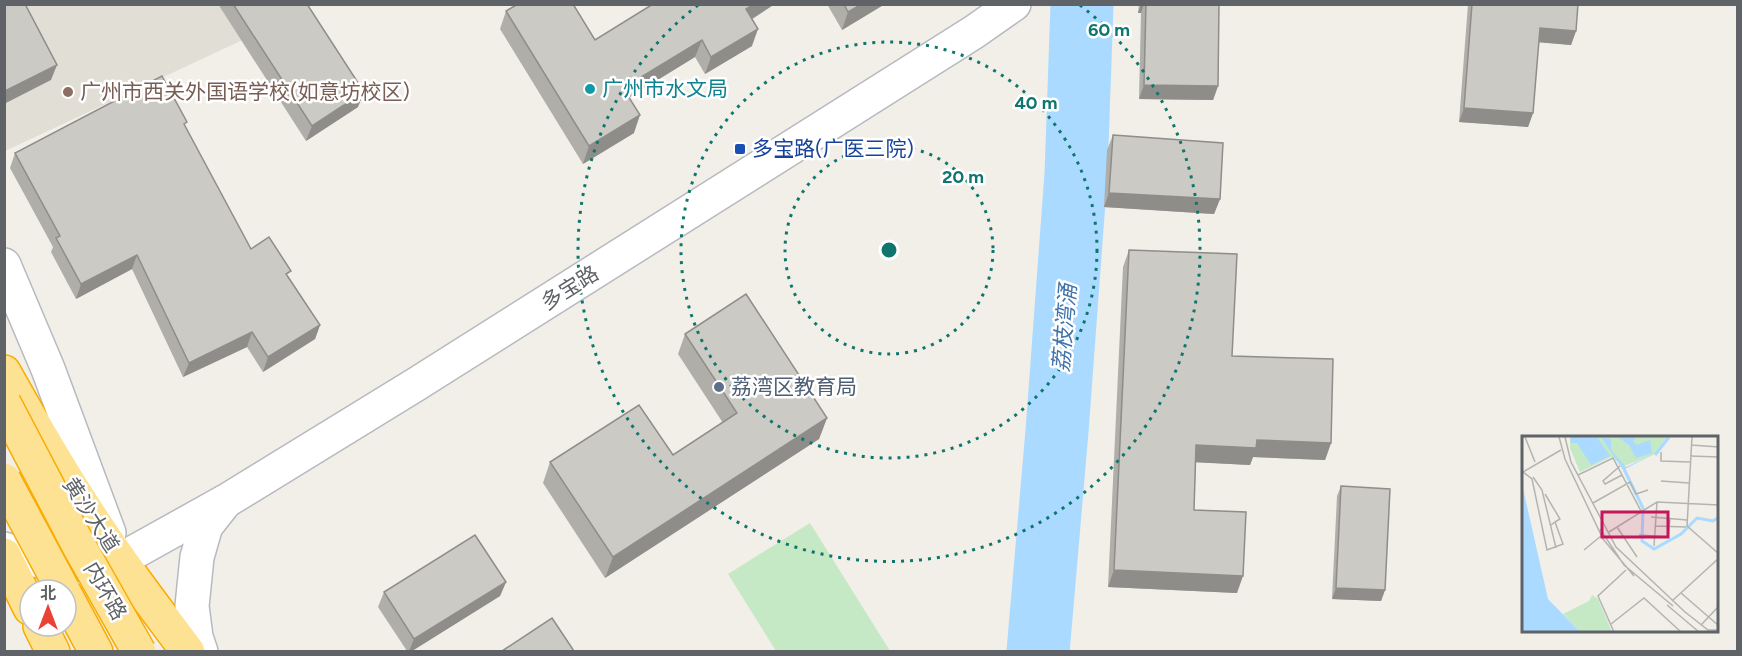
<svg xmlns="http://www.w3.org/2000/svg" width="1742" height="656" viewBox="0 0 1742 656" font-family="Figtree,'Noto Sans SC',sans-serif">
<rect width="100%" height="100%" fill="#f1efe8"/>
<polygon fill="#e1ded6" points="4,5 247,5 260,32 5,151"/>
<polygon fill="#c5e8c5" points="810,523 890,651 776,651 728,574"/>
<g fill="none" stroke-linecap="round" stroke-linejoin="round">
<polyline stroke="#aadaff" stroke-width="63" points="1038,652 1057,431 1076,174 1082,4"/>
<defs>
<g id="secondary">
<polyline points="4,265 48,369 109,533"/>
<polyline points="4,549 34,560 59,564 86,564 120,560 226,501 415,385 974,32 1014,4"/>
<polyline points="201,652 196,637 192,606 197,557 206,526 225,502"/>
</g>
<g id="highway">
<path d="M4 372C40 436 77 500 120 560 142 591 165 621 188 652"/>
<polyline points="4,555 30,608"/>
<polyline points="66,596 96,652"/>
<polyline points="40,626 53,652"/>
</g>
</defs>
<use href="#secondary" stroke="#b6babf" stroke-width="36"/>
<use href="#highway" stroke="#f9ab00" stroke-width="36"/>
<use href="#secondary" stroke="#fff" stroke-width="33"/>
<use href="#highway" stroke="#fde293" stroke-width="33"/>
<defs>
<g id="highway-bridge">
<polyline points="4,403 79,546 139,652"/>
<polyline points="4,480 63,590"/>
</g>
</defs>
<use href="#highway-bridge" stroke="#f9ab00" stroke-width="36" stroke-linecap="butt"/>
<use href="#highway-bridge" stroke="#fde293" stroke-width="33"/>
</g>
<g fill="#afaea9">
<polygon points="218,4 307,4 358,107 306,141"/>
<polygon points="827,4 885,4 842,30"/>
<polygon points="1139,4 1219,4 1218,86 1213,100 1139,99 1141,13 1138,13"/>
<polygon points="1468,4 1578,4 1576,31 1571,45 1539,42 1533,113 1528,127 1459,122"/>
<polygon points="506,11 595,40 752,19 752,46 705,74 695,57 629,97 634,133 583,164 500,29"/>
<polygon points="185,127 251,249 289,277 320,325 315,339 263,372 247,347 183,377 132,269 76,299 51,252 53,247 10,168 15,153"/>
<polygon points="1113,135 1220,199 1214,214 1104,207 1107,150"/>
<polygon points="1129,250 1232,356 1331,443 1325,460 1253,457 1250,465 1196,462 1194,510 1237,593 1108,587 1123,267"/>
<polygon points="685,334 827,418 819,439 605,578 543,483 550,462 673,455 723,423 678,354"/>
<polygon points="1341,486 1385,590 1381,601 1332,599 1337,496"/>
<polygon points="506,582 500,596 412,651 407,651 378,607 384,592"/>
</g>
<g fill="#8f8d8a">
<polygon points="754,4 775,4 740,27 746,9"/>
<polygon points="862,4 885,4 842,30 848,12"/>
<polygon points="1141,4 1144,4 1141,13 1138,13"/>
<polygon points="1540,28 1576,31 1571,45 1535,42"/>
<polygon points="758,29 752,46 705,74 711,57"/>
<polygon points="702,40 695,57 617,105 623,88"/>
<polygon points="57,65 51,80 4,104 5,91"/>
<polygon points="1144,85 1218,86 1213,100 1139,99"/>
<polygon points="364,92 358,107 306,141 312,126"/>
<polygon points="1464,108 1533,113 1528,127 1459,122"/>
<polygon points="640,115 634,133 583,164 589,146"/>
<polygon points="1109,193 1220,199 1214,214 1104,207"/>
<polygon points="137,255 132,269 76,299 81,284"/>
<polygon points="320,325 315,339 263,372 268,357"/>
<polygon points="252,332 247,347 183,377 189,363"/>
<polygon points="827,418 819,439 605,578 613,557"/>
<polygon points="1257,440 1331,443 1325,460 1253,457 1250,465 1190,462 1196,445"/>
<polygon points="1114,570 1243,576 1237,593 1108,587"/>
<polygon points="506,582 500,596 412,651 409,651 414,639"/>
<polygon points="1336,588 1385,590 1381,601 1332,599"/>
</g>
<g fill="#cccac5" stroke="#8f8d8a" stroke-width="1.5">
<polygon points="4,4 25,4 57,65 5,91 4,90"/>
<polygon points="233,4 307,4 364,92 312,126"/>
<polygon points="518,4 573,4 595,40 653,4 754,4 746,9 758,29 711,57 702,40 623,88 640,115 589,146 506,11"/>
<polygon points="844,4 862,4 848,12"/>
<polygon points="1146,4 1219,4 1218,86 1144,85"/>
<polygon points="1472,4 1578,4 1576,31 1540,28 1533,113 1464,108"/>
<polygon points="162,76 187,122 184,124 251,249 269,237 291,271 286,274 320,325 268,357 252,332 189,363 137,255 81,284 56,238 60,236 15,153"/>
<polygon points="1113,135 1223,143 1220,199 1109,193"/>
<polygon points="1129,250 1237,254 1232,356 1333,359 1331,443 1257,440 1256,448 1196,445 1194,510 1246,512 1243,576 1114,570"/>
<polygon points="746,294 827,418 613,557 550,462 639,405 673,455 737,413 685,334"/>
<polygon points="1341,486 1390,489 1385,590 1336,588"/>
<polygon points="475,535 506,582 414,639 384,592"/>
<polygon points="552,618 574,651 502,651"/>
</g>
<g fill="none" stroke="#0f766e" stroke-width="3" stroke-dasharray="3 6">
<circle cx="889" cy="250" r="104"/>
<circle cx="889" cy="250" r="208"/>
<path d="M1080 5A311 311 0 1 1 698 5"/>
</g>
<circle fill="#0f9aa8" stroke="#fff" stroke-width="2" cx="590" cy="89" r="6"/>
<circle fill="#8d6e63" stroke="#fff" stroke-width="2" cx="68" cy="92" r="6"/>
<rect fill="#1a4fb4" stroke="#fff" stroke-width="2" x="734" y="143" width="12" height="12" rx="3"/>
<circle fill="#5c6f8a" stroke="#fff" stroke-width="2" cx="719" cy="387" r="6"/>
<g text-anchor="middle" stroke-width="5" stroke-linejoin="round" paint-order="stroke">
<g font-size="21" fill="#0d838f" stroke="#fff" text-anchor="start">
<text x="602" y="96">广州市水文局</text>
</g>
<g font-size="21" fill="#785e54" stroke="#fff" text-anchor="start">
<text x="80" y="99">广州市西关外国语学校(如意坊校区)</text>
</g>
<g font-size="21" fill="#164399" stroke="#fff" text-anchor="start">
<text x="752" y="156">多宝路(广医三院)</text>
</g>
<g font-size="21" fill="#5f6368" stroke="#fff">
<text transform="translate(570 288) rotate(-32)" y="7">多宝路</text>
<text transform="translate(91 515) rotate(57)" y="7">黄沙大道</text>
<text transform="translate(105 591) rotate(60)" y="7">内环路</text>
</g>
<g font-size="21" fill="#4e5e75" stroke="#fff" text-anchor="start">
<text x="731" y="394">荔湾区教育局</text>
</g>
<g font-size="22" font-style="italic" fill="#4174aa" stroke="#fff">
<text transform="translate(1064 328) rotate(-85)" y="8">荔枝湾涌</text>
</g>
</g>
<g transform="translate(1522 436)">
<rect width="196" height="196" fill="#f1efe8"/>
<path d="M48 1H145L131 19 102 30 89 21 58 36 48 12ZM70 159 76 163 90 196H58L41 178 67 165Z" fill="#c5e8c5"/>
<path d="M48 1H75L88 20 69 29 55 7H49ZM79 1 89 3V14L104 31 136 16 101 34ZM96 1H115L111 5 114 9 128 4 130 17 114 22 107 9ZM0 48 26 163 58 196H0Z" fill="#aadaff"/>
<path fill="none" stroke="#aadaff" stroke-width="3" d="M133 19 147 1M102 33 121 72 120 105 132 113 159 98 175 82 191 85 197 81"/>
<path fill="none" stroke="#b3b3b1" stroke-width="1.5" d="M3 1 13 26M37 1 43 23 81 103 112 140M43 1 49 26 94 111 163 176 186 194H197M170 1 165 90 197 118M169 9 197 11M139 16V25L168 26M168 20 197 21M98 30 81 45 83 48 100 39M56 39 91 22 119 75M11 41 20 54 34 112M139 45 167 47M23 58 38 83 33 86M71 67 108 46 114 58 126 54M129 81 165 84M29 89 33 86 41 108 25 114 10 43 1 36 39 14M133 90 164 91M95 91 115 121M78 93 102 129 151 170M87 96 135 66 197 69M117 99 146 101 148 83M132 110 135 66M62 114 79 100M159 157 197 190M150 165 197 122M145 169 177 196M89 188 122 162 159 196M179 189 196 171M92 196 76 160 104 134"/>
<path fill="#c2185b" fill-opacity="0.15" stroke="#c2185b" stroke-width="3" d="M80 76H146V101H80Z"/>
<rect width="196" height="196" fill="none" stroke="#5f6368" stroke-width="3"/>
</g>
<circle cx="889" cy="250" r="9" fill="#0f766e" stroke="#fff" stroke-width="3"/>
<g font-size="18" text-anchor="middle" font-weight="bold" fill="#0f766e" stroke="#fff" stroke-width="5" stroke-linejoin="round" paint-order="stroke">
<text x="1109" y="36">60 m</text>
<text x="1036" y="109">40 m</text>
<text x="963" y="183">20 m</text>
</g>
<rect width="1742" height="656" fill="none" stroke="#5f6368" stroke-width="12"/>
<g transform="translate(48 608)"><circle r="28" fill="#ffffff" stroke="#bfc1c3" stroke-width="1.5"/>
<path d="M0-4.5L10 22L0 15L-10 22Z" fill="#ea4335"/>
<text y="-9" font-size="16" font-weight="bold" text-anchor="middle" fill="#5f6368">北</text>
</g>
</svg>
